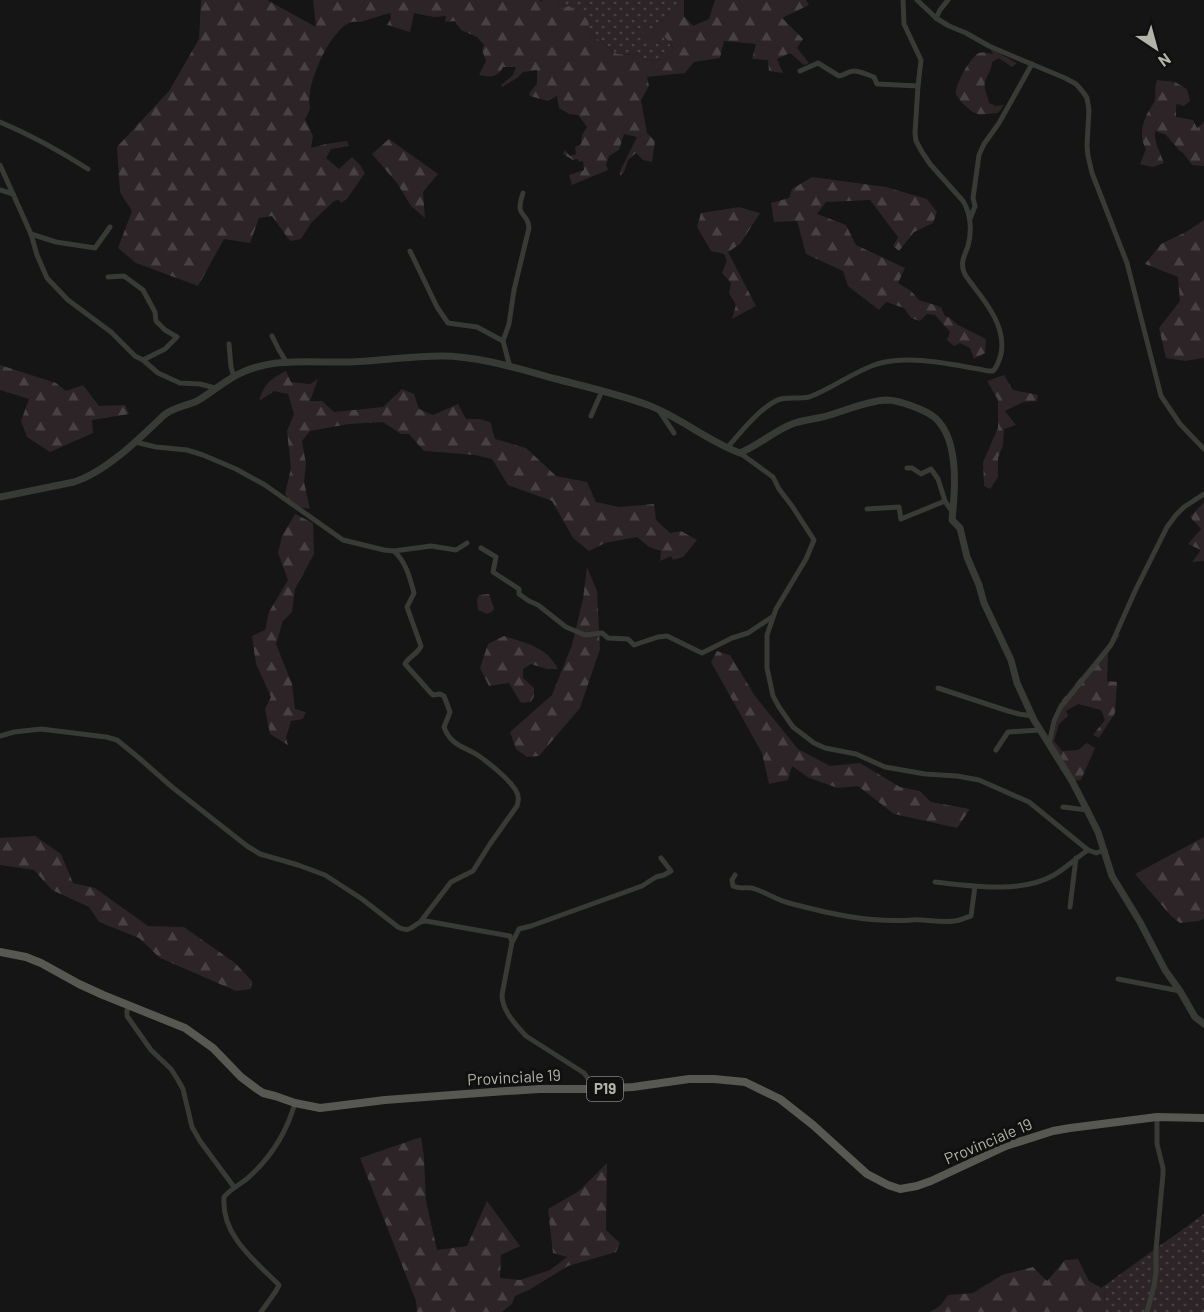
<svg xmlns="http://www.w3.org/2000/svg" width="1204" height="1312" viewBox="0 0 1204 1312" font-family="Barlow,sans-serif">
<defs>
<pattern id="grass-dots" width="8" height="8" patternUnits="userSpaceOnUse" patternTransform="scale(1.5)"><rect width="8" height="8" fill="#2c2427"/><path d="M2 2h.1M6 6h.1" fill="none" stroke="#484144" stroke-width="1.8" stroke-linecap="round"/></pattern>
<pattern id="forest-firs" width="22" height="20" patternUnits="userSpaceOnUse" patternTransform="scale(1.5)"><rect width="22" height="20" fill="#2c2427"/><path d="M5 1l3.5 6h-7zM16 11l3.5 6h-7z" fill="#484144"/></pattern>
</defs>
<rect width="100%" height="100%" fill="#141514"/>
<g fill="url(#grass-dots)">
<polygon points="557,0 682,0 653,29 643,31 665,37 673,49 663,59 649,61 639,55 617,54 561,10"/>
<polygon points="1204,1214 1204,1312 1095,1312 1104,1305 1105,1290 1101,1288"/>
</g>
<g fill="url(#forest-firs)">
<path d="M201 0H267L316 27 313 0H539L541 1 543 0H557L561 9 569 6 588 19 590 33 617 54 639 55 649 61 663 59 673 48 665 37 646 42 643 30 653 29 682 0H684V16L693 26 709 19 715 0H806L809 5 782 18 803 39 797 48 809 63 804 65 790 53 777 59 783 73 769 71 768 60 752 59 756 44 724 41 720 58 694 62 685 73 647 77 649 86 641 100 647 133 655 141 652 162 643 160 636 153 628 160 624 172 620 176 621 169 637 137 624 134 619 150 609 156 606 165 608 170 572 185 569 175 584 170 583 161 579 162 578 159 573 160 563 154 565 150 570 156 576 154 575 147 581 144 582 135 587 127 578 115 569 114 559 108 557 96 548 101 530 96 529 93 537 84V70L523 72 517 78 502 87 501 85 513 75 516 67H503C498 78 490 77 479 75L486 61 482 50 484 45 477 37 461 30 455 21 445 22 446 16 434 17 414 13 410 32 387 25 391 18 390 13 360 22C336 15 312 74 310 93 307 107 314 105 305 119L313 136 311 148 326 144 347 141 349 146 331 149 326 158 339 169 352 157 360 165 365 173 347 199 341 203 339 200 334 201 311 223 301 239 290 241 272 216 259 218 250 243 224 239 198 286 136 263 118 248 132 211 120 192 117 147 169 91 199 39Z"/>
<path d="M990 49 995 51 1017 63 1012 67 999 58 992 62C992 70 987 74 985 82 983 88 988 96 989 103L996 106 1004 105 998 113C992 113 980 116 975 113 970 111 956 98 956 93 955 85 970 57 979 53 983 52 988 53 993 54Z"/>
<path d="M1157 80 1175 82 1187 89 1190 101 1184 106 1177 104 1176 107V117L1193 120 1197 128 1204 122V166L1192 165 1184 154 1179 150 1166 135 1155 131C1154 143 1160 152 1164 163L1153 167 1140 164 1146 149C1138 135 1143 120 1151 107 1153 104 1155 102 1155 99 1156 91 1154 88 1157 80Z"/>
<polygon points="389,139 438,174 423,192 425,218 411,206 397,183 372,154"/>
<polygon points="812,177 886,187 927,199 937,212 933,223 914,232 899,251 893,246 898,237 870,200 826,202 817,214 846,225 856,245 905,268 898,283 911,291 919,300 941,307 945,316 950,318 958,325 986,339 985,353 974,359 970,348 960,343 954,346 947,340 950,332 935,315 927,314 920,321 911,318 904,308 886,302 879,310 848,286 843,271 806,254 797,221 774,222 771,203 789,198 792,189"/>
<polygon points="739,207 760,213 740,244 728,252 756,306 732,319 736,305 729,293 731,283 722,273 727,261 724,254 711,251 697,227 701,213"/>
<polygon points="1204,220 1204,358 1185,361 1166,358 1159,328 1180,301 1178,277 1145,264 1161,244 1186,232"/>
<polygon points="0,365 56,383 66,391 83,385 99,406 125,405 129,414 92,420 93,433 50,452 27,437 21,421 29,399 0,390"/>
<path d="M286 371 291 382 310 384 318 379 310 401H322L334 412 383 407 402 389 414 394 419 409 433 415 458 404 466 419H479L490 422V421L495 439 526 448 556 476 587 482 596 502 619 507 654 504 656 520 670 533 681 531 697 540 683 557 673 560 671 556 660 561 661 551 649 547 637 537 605 543 589 551 573 538 552 501 508 485 492 459 475 455 424 451 409 434H401L383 422 349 424 310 431 302 441 306 464 304 482 310 509 294 506 285 494 291 468 287 431 294 414 288 394 274 391 259 401C265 383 269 380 286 371Z"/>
<polygon points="1004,375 1013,390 1038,395 1037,401 1023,402 1005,411 1016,425 1004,429 1003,445 998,458 998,477 990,489 984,486 983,462 998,428 998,400 987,381"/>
<polygon points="1204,502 1204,561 1192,562 1201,550 1188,544 1201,529 1190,517"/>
<polygon points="295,514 313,523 314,554 295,589 292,612 283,621 276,644 292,684 295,709 306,712 303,719 291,721 286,738 288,745 270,734 265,709 271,697 256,664 252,636 265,630 269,612 288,580 278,553 282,536"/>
<polygon points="587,567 597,591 600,649 580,708 539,756 527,757 516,749 510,732 552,695 572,645 583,599"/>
<polygon points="489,594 494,608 493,611 487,614 478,610 477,600 479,595"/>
<polygon points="1116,634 1120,635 1108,653 1107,681 1117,682 1115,713 1099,738 1093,735 1105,720 1101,710 1078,704 1066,711 1068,716 1059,724 1054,741 1062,751 1078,750 1087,743 1095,748 1081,780 1073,781 1050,745 1049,735 1059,704"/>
<path d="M504 636C526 643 547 647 558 669H547L531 664 523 669V678L534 688V696L531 702 521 703 509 683 489 686 480 668 488 644Z"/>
<polygon points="717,651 730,655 755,696 798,749 830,766 860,763 900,787 920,791 931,802 970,809 957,828 894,814 858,786 838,788 809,778 792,766 788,780 769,784 762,753 711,662"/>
<polygon points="35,836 61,854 73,883 95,888 148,926 184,927 235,963 252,981 251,989 236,991 160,958 139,938 99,922 89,907 52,890 34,870 0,865 0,838"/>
<polygon points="1204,837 1204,919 1198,921 1180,923 1171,916 1135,874"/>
<polygon points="421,1137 424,1157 426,1201 437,1250 467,1246 487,1201 520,1246 501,1255 500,1278 520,1280 550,1270 567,1257 553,1253 548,1209 579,1191 607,1163 606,1230 620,1243 616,1252 568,1266 529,1290 515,1296 512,1304 502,1312 417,1312 416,1301 360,1158"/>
<polygon points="1078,1259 1089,1281 1105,1290 1104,1306 1095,1312 930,1312 940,1306 948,1295 973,1293 1002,1275 1033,1267 1047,1281 1065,1260"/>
</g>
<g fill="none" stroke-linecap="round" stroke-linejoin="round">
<g stroke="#383a35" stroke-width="5">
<polyline points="917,0 936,18 949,26 966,33 989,46 1017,58 1065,78 1076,84 1083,92 1087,98 1089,110 1087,145 1088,156 1092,173 1127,263 1161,396 1180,424 1204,449"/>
<polyline points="936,18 940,10 948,0"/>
<path d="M800 71 818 63 839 76C845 75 848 71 854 71 860 71 868 75 874 77L877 84 918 86"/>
<path d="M0 122C31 135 60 151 88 169"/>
<polyline points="0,165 31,234 37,255 47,278 68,300 111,332 135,356 143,360 158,373 180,383 200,384 215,388"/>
<polyline points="0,190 13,194"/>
<polyline points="970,219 975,206 973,198 979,155 984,144 999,123 1032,64"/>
<polyline points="31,234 56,242 95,248 110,227"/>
<polyline points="410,251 437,307 448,323 477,327 503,341"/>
<polyline points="108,277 124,276 143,290 155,312 156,321 165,330 177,337 165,349 143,360"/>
<polyline points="272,336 279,350 287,363"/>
<polyline points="229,344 231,367 234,377"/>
<path d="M510 367 503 341 509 324 514 290 529 228C528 210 514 220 523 193"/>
<polyline points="658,409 674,433"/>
<polyline points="591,416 602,391"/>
<path d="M135 442 156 447 187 450 203 455 236 469 265 485 343 540 384 550 394 551C406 562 410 578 414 593L407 607 421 646C418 654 408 657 405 664L430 692 433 695 440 694 444 696 450 712 444 727C450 745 465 747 479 756 489 763 517 785 518 796 519 800 518 802 517 806L490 844 473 871 451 882 421 921"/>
<path d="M728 447C739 434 764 403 781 399 789 397 800 399 809 397 833 388 853 372 877 364 910 354 955 365 989 371H993C998 366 999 361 1001 354 1006 329 989 306 974 287 971 282 966 278 964 272 960 262 965 255 968 246 972 231 971 214 963 201L930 164 922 152 916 141 915 133 918 86 921 60 904 24 903 0"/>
<polyline points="740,453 773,477 779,489 792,506 814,540 806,559 776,609 767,635 767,668 773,696 779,707 793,727 814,743 825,748 856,754 885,767 925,774 957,776 979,780 1029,802 1088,850 1096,853 1105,850"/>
<polyline points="907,468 912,468 921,474 931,469 938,479 945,501 953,513"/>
<polyline points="867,509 899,507 901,519 945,501"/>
<polyline points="481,548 496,557 493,572 519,589 519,594 529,601 538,605 566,627 585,635 602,633 608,638 628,639 634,645 658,637 667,636 702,653 732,638 748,633 772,617"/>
<polyline points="394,551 431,546 456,550 467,543"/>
<polyline points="938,688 1008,711 1019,714 1033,716"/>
<path d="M0 736 14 732 41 729 106 737 117 740 139 758 172 787 247 846 260 854 298 865 325 875 362 899 398 927C413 935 413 921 426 921L510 936 512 942 502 995C502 1011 516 1025 526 1036L584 1073 596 1089"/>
<polyline points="1049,744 1054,721 1060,708 1111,645 1136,589 1167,527 1176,515 1184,507 1204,494"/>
<polyline points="996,750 1008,732 1040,730"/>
<polyline points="1063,807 1087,810"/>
<path d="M735 875 732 880 733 886C741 890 747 886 755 889 767 893 777 900 789 903 830 914 870 923 912 920 926 919 940 923 954 921 960 921 966 917 971 916L975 886"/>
<path d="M935 882C972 886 1021 894 1054 875 1066 868 1076 858 1088 850"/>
<polyline points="1070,907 1076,858"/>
<polyline points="513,941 519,929 531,926 642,886 656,877 664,875 671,871 661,858"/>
<polyline points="1118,979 1180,991"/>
<polyline points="130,1006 127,1010 127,1016 151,1050 171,1069 178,1080 183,1089 192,1127 200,1141 234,1187"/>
<path d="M261 1312 276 1291 279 1285C254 1260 221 1235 224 1197 231 1188 242 1184 250 1176 272 1156 287 1131 295 1103"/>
<polyline points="1147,1312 1154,1286 1156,1272 1156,1249 1163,1174 1163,1168 1157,1144 1157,1117"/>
</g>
<path stroke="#383a35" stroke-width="7" d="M0 497 74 482C106 472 140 438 164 415 174 407 186 406 197 401 213 392 226 379 243 372 276 357 316 363 351 362 381 361 411 356 441 356 480 356 519 369 556 379 587 387 618 394 648 405 680 417 707 441 740 453 759 445 774 431 792 424 805 419 820 419 833 414 850 409 867 401 886 400 895 400 904 403 912 406 922 410 933 414 939 422 959 445 955 492 952 520L960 528 967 557 979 585 984 603 1011 660 1017 683 1034 720 1072 781 1087 810 1098 832 1112 876 1140 922 1165 970 1180 991 1195 1017 1204 1024"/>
<polyline stroke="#565851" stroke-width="8" points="0,952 26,957 41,963 79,984 103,995 185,1028 213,1048 241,1077 257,1089 263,1093 275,1096 295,1103 320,1108 385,1100 506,1091 540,1089 596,1089 633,1087 689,1079 714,1079 735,1081 745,1082 780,1099 813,1125 867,1174 888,1185 900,1189 917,1186 931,1181 1006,1146 1053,1131 1070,1128 1157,1117 1204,1118"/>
</g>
<g text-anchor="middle" stroke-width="6" stroke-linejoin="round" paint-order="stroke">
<rect fill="#0f100f" stroke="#808379" stroke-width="1.5" x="587" y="1077" width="36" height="24" rx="4.5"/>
<g font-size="15" font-weight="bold" fill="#b1b4a7">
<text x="605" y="1094">P19</text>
</g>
<g font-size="16" fill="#b1b4a7" stroke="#0f100f">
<text transform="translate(514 1077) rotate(-3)" y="6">Provinciale 19</text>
<text transform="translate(988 1141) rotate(-23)" y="6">Provinciale 19</text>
</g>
</g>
<g transform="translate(1156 48) rotate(144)" stroke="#0f100f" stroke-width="4.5" paint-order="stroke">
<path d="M0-4.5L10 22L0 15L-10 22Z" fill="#b1b4a7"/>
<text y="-9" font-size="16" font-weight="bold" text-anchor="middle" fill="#b1b4a7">N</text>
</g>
</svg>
